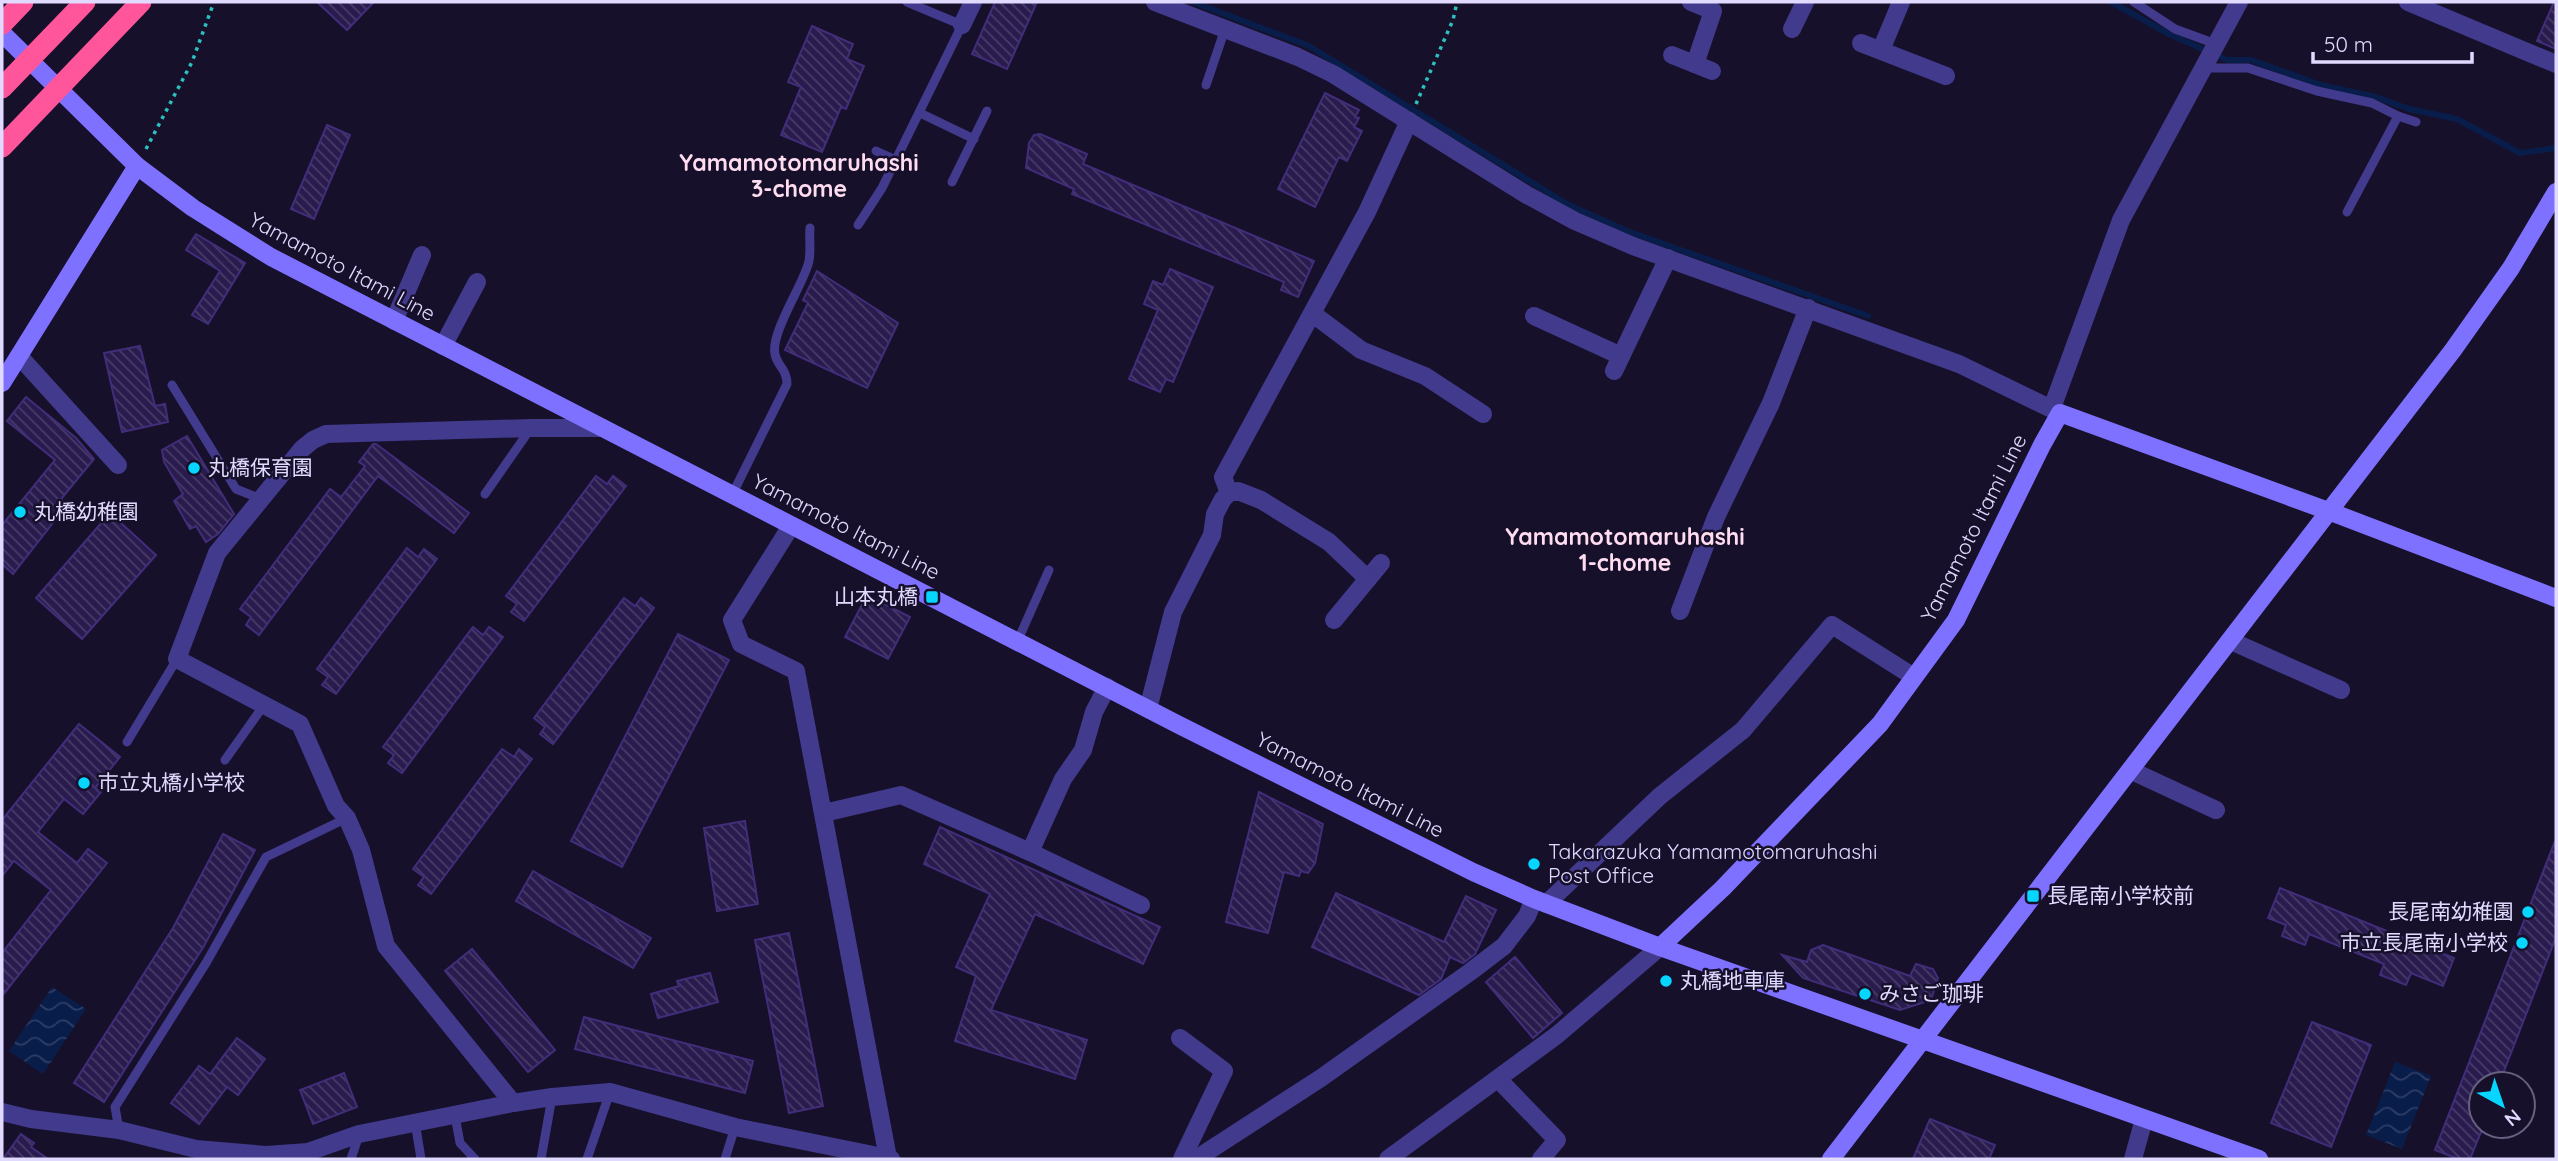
<svg xmlns="http://www.w3.org/2000/svg" width="2558" height="1161" viewBox="0 0 2558 1161" font-family="Quicksand,'Noto Sans JP',sans-serif">
<defs>
<pattern id="water-waves" width="16" height="10" patternUnits="userSpaceOnUse" patternTransform="scale(1.75)"><rect width="16" height="10" fill="#091d4b"/><path d="M0 5q4-4 8 0t8 0" fill="none" stroke="#2d3d66"/></pattern>
<pattern id="building-back-hatch" width="6" height="6" patternUnits="userSpaceOnUse" patternTransform="scale(1.75)"><rect width="6" height="6" fill="#291b4d"/><path d="M-1 5l2 2M0 0l6 6M5-1l2 2" fill="none" stroke="#483c68"/></pattern>
</defs>
<rect width="100%" height="100%" fill="#16102b"/>
<g fill="url(#water-waves)">
<polygon points="52,987 86,1009 43,1074 9,1051"/>
<polygon points="2395,1062 2431,1076 2402,1149 2366,1135"/>
</g>
<g fill="none" stroke-linecap="round" stroke-linejoin="round">
<g stroke="#091d4b" stroke-width="6">
<polyline points="1193,2 1309,46 1567,204 1627,231 1868,316"/>
<polyline points="2111,2 2169,34 2227,60 2251,60 2321,85 2376,97 2409,109 2457,119 2520,153 2556,148"/>
</g>
</g>
<g fill="url(#building-back-hatch)" stroke="#412d7a" stroke-width="2">
<polygon points="317,2 374,2 347,30"/>
<polygon points="995,2 1037,2 1007,69 972,54"/>
<polygon points="2554,2 2556,2 2556,49 2537,41"/>
<polygon points="812,26 853,44 847,59 864,66 846,109 841,107 822,152 781,135 801,87 788,82"/>
<polygon points="1325,93 1359,110 1355,117 1359,118 1354,127 1362,131 1347,161 1339,157 1315,207 1278,189"/>
<polygon points="327,125 350,135 314,219 291,209"/>
<polygon points="1040,134 1087,154 1083,164 1314,261 1298,297 1281,290 1284,282 1072,194 1074,189 1026,168 1029,143 1034,135"/>
<polygon points="196,234 245,263 208,324 192,315 220,271 186,250"/>
<polygon points="1170,269 1213,287 1173,382 1166,379 1160,392 1129,379 1158,310 1144,304 1153,281 1163,285"/>
<polygon points="817,271 898,323 867,388 785,350 808,303 803,300"/>
<polygon points="140,346 155,406 165,404 168,422 122,432 104,353"/>
<polygon points="26,397 76,438 94,459 61,499 71,509 59,521 56,519 13,574 2,564 2,525 55,460 7,421"/>
<polygon points="187,436 234,514 218,534 206,542 196,526 190,529 174,501 183,494 164,462 162,450"/>
<polygon points="373,444 376,444 469,513 454,533 378,476 259,635 246,625 251,617 240,609 330,489 341,497 365,466 359,462"/>
<polygon points="596,476 607,484 613,476 626,486 524,621 511,612 517,604 506,596"/>
<polygon points="110,513 156,555 82,639 36,598"/>
<polygon points="407,548 418,557 424,549 437,559 336,694 322,685 328,677 317,669"/>
<polygon points="867,595 910,617 888,659 845,637"/>
<polygon points="624,598 635,606 641,598 654,608 553,744 540,734 545,727 534,718"/>
<polygon points="473,627 483,635 489,627 503,637 402,773 388,763 394,755 383,747"/>
<polygon points="678,634 729,660 622,867 571,841"/>
<polygon points="79,724 120,757 95,788 101,792 83,814 64,799 38,832 77,863 88,849 107,863 2,996 2,953 51,890 14,861 2,876 2,820"/>
<polygon points="502,749 514,757 519,749 532,759 431,894 418,885 424,877 413,869"/>
<polygon points="1259,792 1323,824 1315,863 1308,873 1301,871 1299,876 1284,872 1268,933 1226,922"/>
<polygon points="745,821 758,904 717,911 704,828"/>
<polygon points="940,827 1160,927 1143,964 1035,914 991,1010 1087,1040 1075,1079 955,1041 976,976 956,967 990,894 924,864"/>
<polygon points="223,834 255,850 204,946 104,1102 74,1083 173,928"/>
<polygon points="2555,841 2556,937 2499,1084 2481,1084 2481,1132 2470,1159 2458,1159 2435,1150"/>
<polygon points="533,871 651,938 633,968 516,901"/>
<polygon points="2280,888 2454,958 2443,986 2411,973 2406,985 2380,975 2384,964 2309,934 2305,945 2282,936 2286,925 2268,918"/>
<polygon points="1336,893 1444,942 1466,896 1496,910 1475,954 1463,963 1450,957 1441,979 1419,995 1312,947"/>
<polygon points="789,933 823,1106 789,1113 755,940"/>
<polygon points="1823,945 1910,976 1916,964 1933,969 1938,978 1931,1000 1900,1010 1803,978 1782,955 1807,962 1811,950"/>
<polygon points="472,949 555,1050 528,1072 445,971"/>
<polygon points="1515,957 1562,1013 1533,1038 1486,982"/>
<polygon points="710,973 718,1002 658,1018 651,994 679,986 677,981"/>
<polygon points="584,1017 753,1061 745,1093 575,1049"/>
<polygon points="2312,1022 2371,1045 2331,1147 2271,1123"/>
<polygon points="237,1038 265,1059 238,1095 227,1087 199,1124 171,1103 199,1066 210,1074"/>
<polygon points="344,1073 357,1107 313,1124 300,1090"/>
<polygon points="1930,1119 1995,1145 1989,1159 1913,1159"/>
<polygon points="21,1134 34,1143 31,1147 48,1159 3,1159"/>
</g>
<g fill="none" stroke-linecap="round" stroke-linejoin="round">
<g stroke="#2cc0c1" stroke-width="3.5" stroke-dasharray="3.5 5" stroke-linecap="butt">
<polyline points="1416,104 1453,20 1457,2"/>
<polyline points="146,149 192,62 214,2"/>
</g>
<g stroke="#423a8c" stroke-width="9">
<polyline points="2134,2 2175,29 2216,44"/>
<polyline points="2204,68 2248,68 2317,91 2372,103 2398,116 2416,122"/>
<polyline points="1206,85 1225,29"/>
<polyline points="920,113 974,139"/>
<polyline points="876,151 896,160"/>
<polyline points="952,182 987,111"/>
<polyline points="2347,212 2398,116"/>
<polyline points="858,225 882,188 962,25 907,2"/>
<polyline points="172,385 236,489 261,499"/>
<polyline points="485,494 531,428"/>
<path d="M732 495 787 384C787 369 777 366 775 354 770 333 805 282 809 261 811 250 809 238 810 228"/>
<polyline points="1018,640 1049,570"/>
<polyline points="127,742 177,659"/>
<polyline points="225,760 264,705"/>
<polyline points="455,1116 460,1143 475,1159"/>
<polyline points="415,1122 421,1159"/>
<polyline points="119,1130 115,1107 206,963 266,857 347,818"/>
<polyline points="351,1159 359,1135"/>
<polyline points="541,1159 552,1097"/>
<polyline points="587,1159 610,1092"/>
<polyline points="725,1159 735,1127"/>
</g>
<g stroke="#423a8c" stroke-width="18">
<polyline points="1155,2 1298,57 1333,74 1527,195 1575,221 1633,246 1959,364 2060,413"/>
<polyline points="1691,2 1713,11 1695,64"/>
<polyline points="2408,2 2556,64"/>
<polyline points="962,25 973,2"/>
<polyline points="1792,29 1805,2"/>
<polyline points="1861,43 1946,76"/>
<polyline points="1881,50 1901,2"/>
<polyline points="1672,55 1712,71"/>
<polyline points="1313,314 1361,350 1425,376 1483,414"/>
<polyline points="1534,316 1621,356"/>
<polyline points="394,321 422,255"/>
<polyline points="443,346 477,282"/>
<polyline points="19,356 118,465"/>
<polyline points="1614,371 1668,258"/>
<polyline points="2052,408 2121,220 2239,2"/>
<polyline points="1229,493 1223,477 1367,212 1409,121"/>
<polyline points="791,526 732,620 741,644 796,671 888,1158 891,1159"/>
<polyline points="1680,611 1716,517 1771,403 1808,308"/>
<polyline points="1334,620 1381,563"/>
<polyline points="2231,641 2341,690"/>
<polyline points="1148,709 1173,612 1212,535 1215,514 1223,499 1229,493 1238,491 1261,500 1329,542 1368,579"/>
<polyline points="2130,770 2216,810"/>
<polyline points="824,813 901,795 1030,852 1141,905"/>
<polyline points="1030,852 1063,779 1083,750 1094,712 1107,687"/>
<polyline points="1546,904 1660,796 1743,730 1832,625 1914,677"/>
<polyline points="1180,1038 1224,1071 1182,1159"/>
<polyline points="1498,1079 1557,1140 1541,1159"/>
<polyline points="513,1103 386,946 361,850 347,818 336,806 300,724 177,659 217,553 302,449 313,440 326,434 531,428 603,428"/>
<polyline points="2,1112 31,1119 119,1130 196,1149 266,1155 308,1152 359,1134 513,1103 552,1097 610,1092 735,1127 888,1158"/>
<polyline points="1196,1159 1321,1078 1470,972 1504,946 1527,916 1534,899"/>
<polyline points="1388,1159 1557,1035 1660,947"/>
<polyline points="2133,1159 2144,1119"/>
</g>
<g stroke="#7e71ff" stroke-width="18">
<polyline points="2,33 137,166 193,208 271,257 1179,725 1473,872 1534,899 1660,947 2259,1159"/>
<polyline points="2,383 137,166"/>
<polyline points="1660,947 1723,888 1880,724 1956,620 2042,445 2060,413 2331,512 2556,598"/>
<polyline points="1831,1159 2453,350 2511,268 2556,192"/>
</g>
<g stroke="#ff559b" stroke-width="21">
<polyline points="2,24 23,2"/>
<polyline points="2,147 141,2"/>
</g>
<polyline stroke="#ff559b" stroke-width="21" points="2,88 85,2"/>
</g>
<g fill="#06d6ff" stroke="#16102b" stroke-width="2.5">
<circle cx="194" cy="468" r="7"/>
<circle cx="20" cy="512" r="7"/>
<rect x="925" y="590" width="14" height="14" rx="3.5"/>
<circle cx="84" cy="783" r="7"/>
<circle cx="1534" cy="864" r="7"/>
<rect x="2026" y="889" width="14" height="14" rx="3.5"/>
<circle cx="2528" cy="912" r="7"/>
<circle cx="2522" cy="943" r="7"/>
<circle cx="1666" cy="981" r="7"/>
<circle cx="1865" cy="994" r="7"/>
</g>
<g text-anchor="middle" stroke-width="5" stroke-linejoin="round" paint-order="stroke">
<g font-size="21" fill="#e1daff" stroke="#16102b">
<text transform="translate(342 267) rotate(28)" y="7">Yamamoto Itami Line</text>
<text transform="translate(846 527) rotate(27)" y="7">Yamamoto Itami Line</text>
<text transform="translate(1974 528) rotate(-63)" y="7">Yamamoto Itami Line</text>
<text transform="translate(1350 785) rotate(27)" y="7">Yamamoto Itami Line</text>
</g>
<g font-size="21" fill="#e1daff" stroke="#16102b" text-anchor="start">
<text x="208" y="475">丸橋保育園</text>
<text x="34" y="519">丸橋幼稚園</text>
<text x="918" y="604" text-anchor="end">山本丸橋</text>
<text x="98" y="790">市立丸橋小学校</text>
<text x="1548" y="859">Takarazuka Yamamotomaruhashi<tspan x="1548" dy="24">Post Office</tspan></text>
<text x="2047" y="903">長尾南小学校前</text>
<text x="2514" y="919" text-anchor="end">長尾南幼稚園</text>
<text x="2508" y="950" text-anchor="end">市立長尾南小学校</text>
<text x="1680" y="988">丸橋地車庫</text>
<text x="1879" y="1001">みさご珈琲</text>
</g>
<g font-size="23" font-weight="bold" fill="#ffdcf0" stroke="#16102b">
<text x="799" y="171">Yamamotomaruhashi<tspan x="799" dy="26">3-chome</tspan></text>
<text x="1625" y="545">Yamamotomaruhashi<tspan x="1625" dy="26">1-chome</tspan></text>
</g>
</g>
<rect width="2558" height="1161" fill="none" stroke="#e1daff" stroke-width="7"/>
<g transform="translate(2502 1105) rotate(140)"><circle r="33" fill="#16102b" stroke="#676180" stroke-width="2"/>
<path d="M0-5L12 26L0 18L-12 26Z" fill="#06d6ff"/>
<text y="-10" font-size="19" font-weight="bold" text-anchor="middle" fill="#e1daff">N</text>
</g>
<path d="M2313 52v10h159v-10" fill="none" stroke="#e1daff" stroke-width="3.5"/>
<text x="2324" y="52" font-size="21" fill="#e1daff" stroke="#16102b" stroke-width="5" paint-order="stroke">50 m</text>
</svg>
